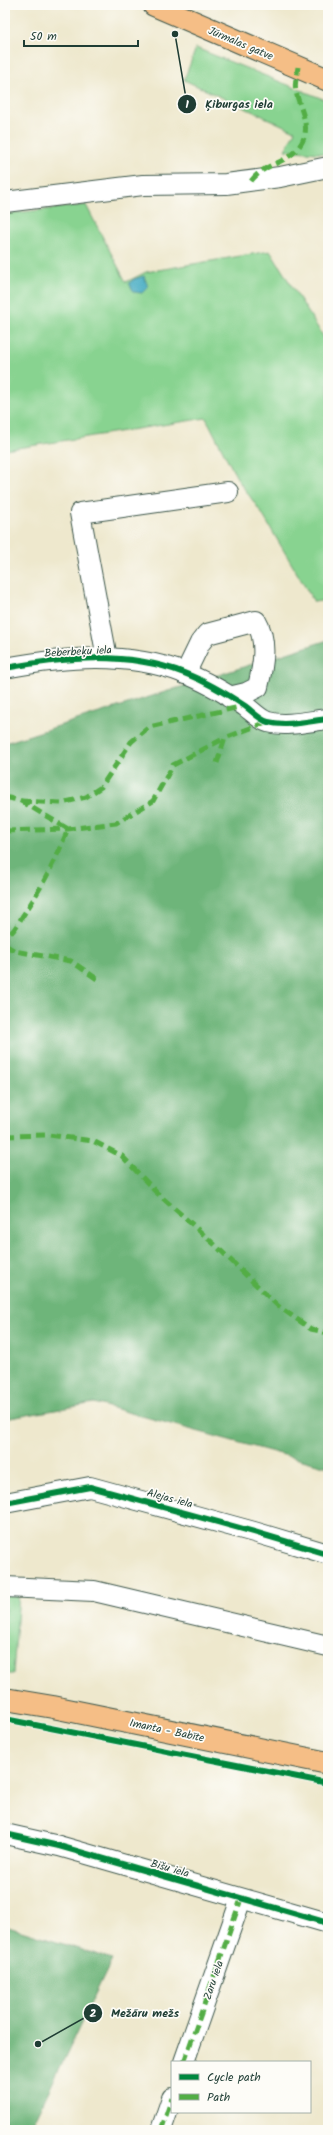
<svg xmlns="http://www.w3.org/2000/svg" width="333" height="2135" viewBox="0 0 333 2135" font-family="Kalam,sans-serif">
<rect width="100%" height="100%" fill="#fdfcf7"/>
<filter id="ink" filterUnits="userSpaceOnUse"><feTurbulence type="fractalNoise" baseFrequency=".025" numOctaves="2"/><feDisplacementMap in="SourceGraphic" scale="8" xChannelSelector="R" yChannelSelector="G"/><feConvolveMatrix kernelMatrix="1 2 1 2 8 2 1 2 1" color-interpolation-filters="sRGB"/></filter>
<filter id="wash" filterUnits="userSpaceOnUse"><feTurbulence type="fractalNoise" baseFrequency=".012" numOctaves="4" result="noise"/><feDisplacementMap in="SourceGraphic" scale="16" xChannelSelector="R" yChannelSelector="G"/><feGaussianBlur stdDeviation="0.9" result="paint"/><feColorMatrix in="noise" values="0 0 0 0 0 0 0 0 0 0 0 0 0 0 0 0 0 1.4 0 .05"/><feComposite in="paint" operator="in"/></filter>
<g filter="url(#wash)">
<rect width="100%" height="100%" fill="#eee8cd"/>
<g fill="#88d390" stroke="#548862">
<polygon points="196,48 328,101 328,154 285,150 295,131 184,80"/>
<polygon points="86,205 126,282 146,272 270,251 328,344 328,600 314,602 261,512 238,480 206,418 5,450 5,214"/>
<polygon points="5,1593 19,1594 13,1674 5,1674"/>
</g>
<g fill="#6eb57a" stroke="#467957">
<polygon points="328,640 328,1467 94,1403 5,1419 5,743"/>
<polygon points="5,1926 112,1959 30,2130 5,2130"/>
</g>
<polygon fill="#42aac2" stroke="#30747b" points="144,276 148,287 142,293 134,292 129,283 134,279"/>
</g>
<g filter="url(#ink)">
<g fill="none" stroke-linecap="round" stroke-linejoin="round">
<defs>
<g id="minor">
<polyline points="5,202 143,185 226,184 280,177 328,167"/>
<polyline points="107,658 80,513 228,492"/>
<path d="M5 668C64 657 127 651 184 673 205 681 227 694 245 706 252 711 260 720 268 722 286 727 309 721 328 719"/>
<path d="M185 674 200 643 207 634 256 621C268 641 263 666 258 687L246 693 229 697"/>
<polyline points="5,1503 90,1487 254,1532 328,1554"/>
<polyline points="5,1587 94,1591 328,1646"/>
<polyline points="5,1834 59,1846 328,1923"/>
<polyline points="184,2062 241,1899"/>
<polyline points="161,2130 172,2098"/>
</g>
<g id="major">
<polyline points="154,5 328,80"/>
<polyline points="5,1699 53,1707 328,1763"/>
</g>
</defs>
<use href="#minor" stroke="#3e574b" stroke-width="22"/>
<use href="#major" stroke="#3e574b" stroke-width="24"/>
<use href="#minor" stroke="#fff" stroke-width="20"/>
<use href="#major" stroke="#f5be86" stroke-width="22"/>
<g stroke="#52ad45" stroke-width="5" stroke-dasharray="10 5" stroke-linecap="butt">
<path d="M251 181C265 164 277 166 292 154 316 133 302 116 296 92 294 85 297 74 298 67"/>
<polyline points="217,763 225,738 266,722"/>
<path d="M5 797 21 801 68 829C56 860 41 889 22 917 18 924 12 934 5 938"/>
<polyline points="21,801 62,803 86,797 101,787 131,742 149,727 244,706"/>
<polyline points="5,831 68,829 116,823 153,801 173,765 225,738"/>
<polyline points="5,945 15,951 71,961 100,981"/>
<polyline points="5,1136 49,1135 93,1141 122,1156 156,1192 214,1244 278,1306 311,1329 328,1333"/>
<polyline points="184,2062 241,1899"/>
<polyline points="161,2130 172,2098"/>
</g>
<defs>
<g id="cycleway">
<path d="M5 668C64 657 127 651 184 673 205 681 227 694 245 706 252 711 260 720 268 722 286 727 309 721 328 719"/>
<polyline points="5,1503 90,1487 254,1532 328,1554"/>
<polyline points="5,1719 328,1783"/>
<polyline points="5,1834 59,1846 328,1923"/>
</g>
</defs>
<use href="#cycleway" stroke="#fdfcf7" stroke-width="8"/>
<use href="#cycleway" stroke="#00873e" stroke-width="6"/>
</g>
</g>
<g text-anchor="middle" stroke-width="3.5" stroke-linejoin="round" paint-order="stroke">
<g font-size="11" fill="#1f3d34" stroke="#fdfcf7">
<text transform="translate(241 43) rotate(23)" y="4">Jūrmalas gatve</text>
<text transform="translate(78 651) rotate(-3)" y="4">Beberbeķu iela</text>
<text transform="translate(170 1498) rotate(15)" y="4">Alejas iela</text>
<text transform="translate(167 1730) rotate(12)" y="4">Imanta - Babīte</text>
<text transform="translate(170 1868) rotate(16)" y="4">Bišu iela</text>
<text transform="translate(213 1980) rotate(-71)" y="4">Zaru iela</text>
</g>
</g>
<path fill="none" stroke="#1f3d34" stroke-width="1.5" d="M175 34L187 104M38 2044L93 2013"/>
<g fill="#1f3d34" stroke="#fdfcf7" stroke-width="1.5">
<circle cx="175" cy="34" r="4"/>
<circle cx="38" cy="2044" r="4"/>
<circle cx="187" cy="104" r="10"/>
<circle cx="93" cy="2013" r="10"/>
</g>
<g font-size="12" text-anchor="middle" font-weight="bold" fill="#fff">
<text x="187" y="108">1</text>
<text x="93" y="2017">2</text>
</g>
<g font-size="12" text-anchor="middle" font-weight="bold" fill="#1f3d34" stroke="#fdfcf7" stroke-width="3.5" stroke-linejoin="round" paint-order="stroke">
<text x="239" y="108">Ķiburgas iela</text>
<text x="145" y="2017">Mežāru mežs</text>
</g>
<rect width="333" height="2135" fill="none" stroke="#fdfcf7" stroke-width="20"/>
<rect x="171" y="2061" width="140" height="52" fill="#fdfcf7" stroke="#a4b0a9"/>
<rect x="179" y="2074" width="20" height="6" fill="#00873e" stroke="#a4b0a9"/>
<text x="207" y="2081" font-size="12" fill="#1f3d34">Cycle path</text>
<rect x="179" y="2094" width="20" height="6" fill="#52ad45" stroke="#a4b0a9"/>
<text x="207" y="2101" font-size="12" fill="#1f3d34">Path</text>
<path d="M24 40v6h114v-6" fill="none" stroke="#1f3d34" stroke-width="2"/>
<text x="30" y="40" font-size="12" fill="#1f3d34" stroke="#fdfcf7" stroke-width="3" paint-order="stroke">50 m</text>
</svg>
